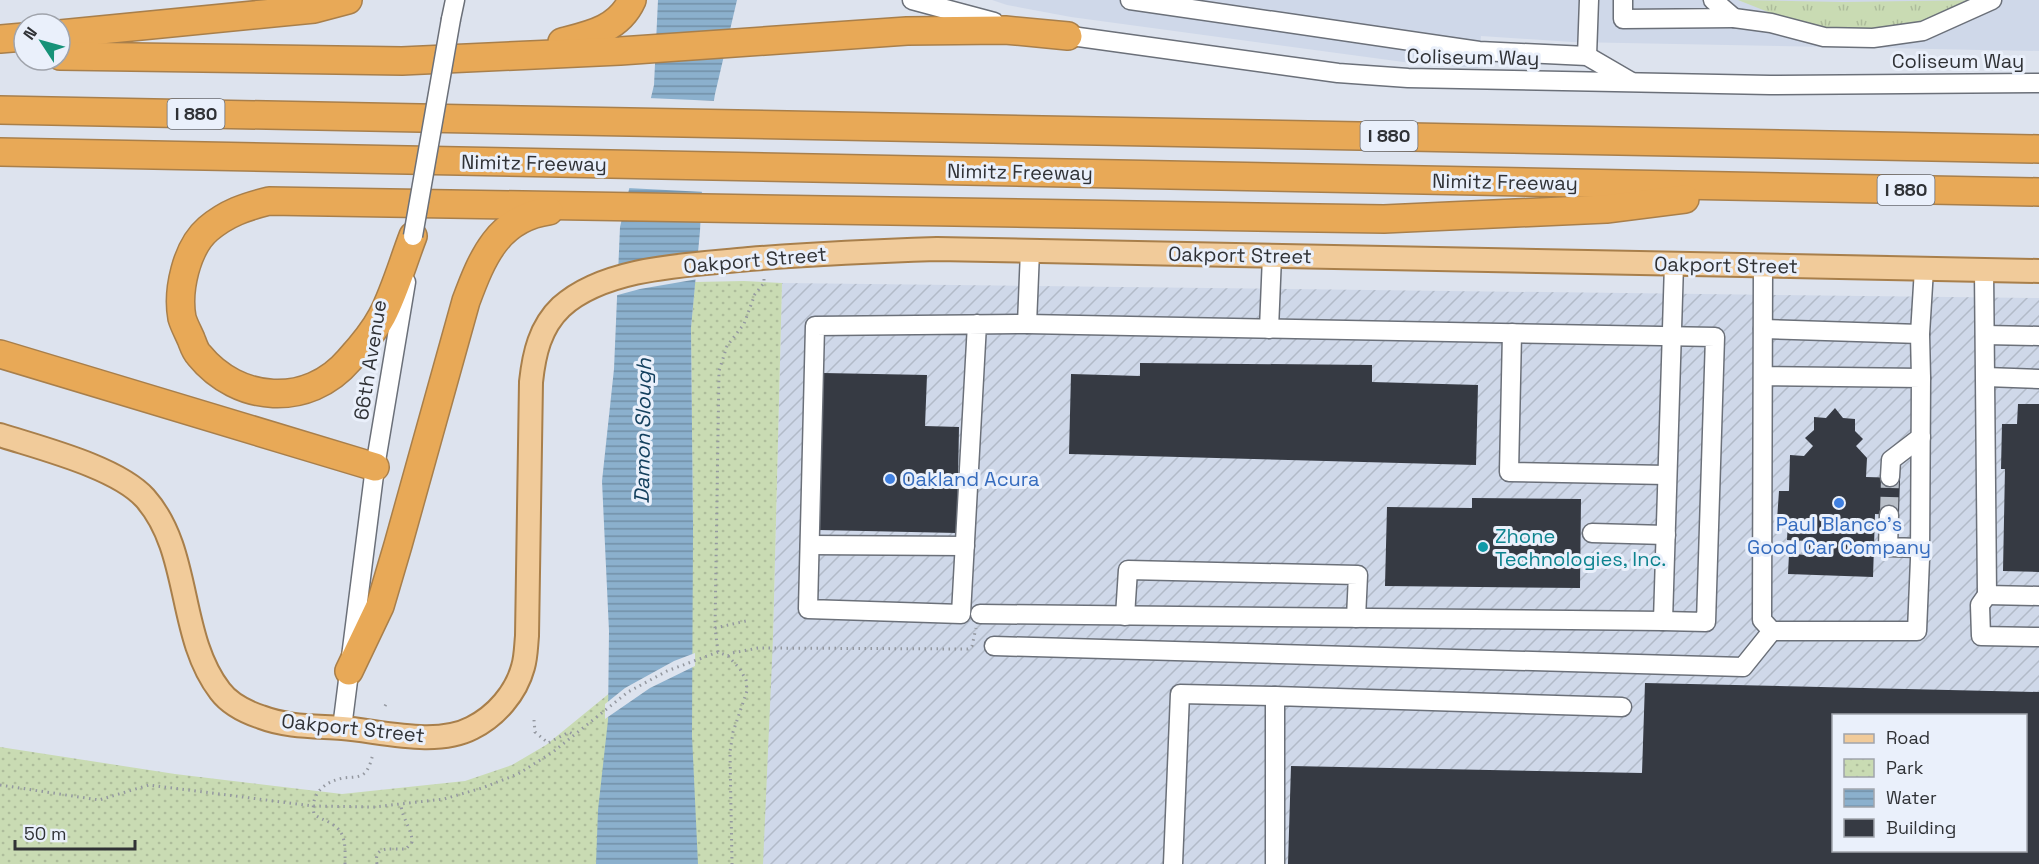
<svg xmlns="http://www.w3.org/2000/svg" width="2039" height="864" viewBox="0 0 2039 864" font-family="'Space Grotesk',sans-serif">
<defs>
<pattern id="industrial-furrows" width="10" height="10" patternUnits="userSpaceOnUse" patternTransform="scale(1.5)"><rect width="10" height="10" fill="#cfd8e9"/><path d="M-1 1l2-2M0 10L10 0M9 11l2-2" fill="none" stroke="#b2bac8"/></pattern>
<pattern id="grass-tufts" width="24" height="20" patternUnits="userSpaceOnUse" patternTransform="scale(1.5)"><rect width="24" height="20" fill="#c9dbb3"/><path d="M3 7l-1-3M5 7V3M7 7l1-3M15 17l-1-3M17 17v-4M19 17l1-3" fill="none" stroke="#adbc9b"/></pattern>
<pattern id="park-dots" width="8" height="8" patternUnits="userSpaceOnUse" patternTransform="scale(1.5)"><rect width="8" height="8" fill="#c9dbb3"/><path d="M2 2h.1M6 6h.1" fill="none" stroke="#adbc9b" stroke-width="1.8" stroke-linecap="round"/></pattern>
<pattern id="water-rules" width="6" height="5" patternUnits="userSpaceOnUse" patternTransform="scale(1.5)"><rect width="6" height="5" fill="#8bb0cd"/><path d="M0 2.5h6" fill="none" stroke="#7290a7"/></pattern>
</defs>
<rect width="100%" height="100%" fill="#dde3ee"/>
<polygon fill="#cfd8e9" points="992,0 2039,0 2039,51 1572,42 1481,36 1478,68 1411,63 1071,17 1007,5"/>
<path fill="url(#industrial-furrows)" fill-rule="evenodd" d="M782 283 2039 298V864H755L773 638ZM1834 716H2026V850H1834Z"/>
<polygon fill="url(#grass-tufts)" points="1738,0 1843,2 1980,0 1914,27 1839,32 1803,26"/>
<polygon fill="url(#park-dots)" points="744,281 782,283 773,638 763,864 0,864 0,747 175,774 342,794 465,781 512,765 546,745 628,678 693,528 691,328 695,282"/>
<polygon fill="url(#water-rules)" points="658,0 737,0 715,94 703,168 700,231 691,328 693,528 692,736 698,864 596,864 598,810 608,720 609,631 602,481 614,369 620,227 654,85"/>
<g fill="#dde3ee">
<polygon points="648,98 717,101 706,169 705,192 627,188"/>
<polygon points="701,253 698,279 640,289 614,296 615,265"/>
<polygon points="695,653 695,666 650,688 605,719 605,704 625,688 674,661"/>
</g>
<g fill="#363a43" fill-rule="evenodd">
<polygon points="1140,363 1372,365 1372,382 1478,385 1476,465 1069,454 1071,374 1140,376"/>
<polygon points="823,373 927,375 925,426 959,427 957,533 819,530"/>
<polygon points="2018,404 2039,404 2039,572 2003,571 2005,469 2001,469 2002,424 2017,424"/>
<polygon points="1835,408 1843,418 1855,419 1855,431 1863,439 1856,446 1867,458 1866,477 1900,478 1899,515 1875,514 1873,577 1788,574 1789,554 1808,555 1809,541 1787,540 1788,520 1777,520 1779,491 1789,491 1790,455 1804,456 1813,446 1805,438 1814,430 1814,417 1826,418"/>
<polygon points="1472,498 1581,499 1580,588 1385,586 1387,507 1472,508"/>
<path d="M1645 683 2039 692V864H1288L1291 766 1642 773ZM1834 716H2026V850H1834Z"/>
</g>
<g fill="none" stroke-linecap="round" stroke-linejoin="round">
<polyline stroke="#bac0c9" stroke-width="18" stroke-dasharray="18 9" stroke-linecap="butt" points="1889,515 1890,477"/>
<defs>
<g id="minor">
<polyline points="912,0 994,22"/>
<polyline points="1130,0 1479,51 1587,56 1630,81"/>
<polyline points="1623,0 1623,19 1734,18 1713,0"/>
<polyline points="1734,18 1771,23 1824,37 1873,38 1923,31 1992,0"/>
<polyline points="451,19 455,0"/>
<polyline points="1057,34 1338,73 1408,78 1770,85 2039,83"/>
<polyline points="1587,56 1589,0"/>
<polyline points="1984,270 1987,595 2039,596"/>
<polyline points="977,324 961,614 808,609 815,326 1027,324 1715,337 1706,622 1663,621"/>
<polyline points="1027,324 1030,251"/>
<polyline points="1269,329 1272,256"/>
<polyline points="1763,329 1920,334 1921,378"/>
<polyline points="1512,333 1509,472 1667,475"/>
<polyline points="1920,334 1924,269"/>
<polyline points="1985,335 2039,336"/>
<polyline points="1763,376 1921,378 1920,559 1917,631 1772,631 1762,620 1763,266"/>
<polyline points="1986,377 2039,379"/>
<polyline points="1890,477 1891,460 1921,437"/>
<polyline points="1889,515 1888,547 1920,548"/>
<polyline points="1592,533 1666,535"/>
<polyline points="810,545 965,546"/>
<polyline points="1987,595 1980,605 1981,636 2039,637"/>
<polyline points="980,614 1663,621 1674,264"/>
<polyline points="1125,616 1128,570 1358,575 1356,618"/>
<polyline points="994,646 1743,667 1772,631"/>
<polyline points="342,728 375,467 406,282"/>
<polyline points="1173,864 1180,694 1275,696"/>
<polyline points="1275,864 1275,696 1622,707"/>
</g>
<path id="major" d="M0 435C40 448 117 467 145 498 192 551 177 635 220 691 229 703 246 712 261 717 287 727 314 726 342 728 380 731 436 747 472 728 496 716 516 693 523 667 526 657 526 646 527 636L531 382C534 354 540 327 561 307 606 266 692 265 749 259 812 254 874 251 937 249L2039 271"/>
<g id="highway">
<polyline points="60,34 314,9 348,0"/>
<polyline points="0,39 24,37"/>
<path d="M562 42C590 35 619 29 632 0"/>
<polyline points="60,56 402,61 620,51 907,31 1005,30 1068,36"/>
<polyline points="0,110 2039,149"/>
<polyline points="0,152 2039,192"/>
<path d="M413 236C403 262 395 291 382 316 374 331 360 348 349 360 308 408 238 403 199 355 195 351 193 344 191 339 188 332 184 325 182 318 177 291 186 248 208 229 227 213 245 207 269 201L1384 219 1606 209 1685 199"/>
<polyline points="0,354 375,467"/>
<path d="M349 671 380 606 398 545 466 301C482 258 498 218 549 211"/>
</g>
</defs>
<use href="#minor" stroke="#6b7079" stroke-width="21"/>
<use href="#major" stroke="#a87f4b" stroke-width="26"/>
<use href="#highway" stroke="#a87f4b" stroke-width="30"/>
<g stroke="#9498a0" stroke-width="3" stroke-dasharray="1.5 4.5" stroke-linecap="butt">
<polyline points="715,628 746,621"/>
<polyline points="718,652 715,628 719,371 727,346 744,324 755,294 764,283 764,276"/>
<polyline points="728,656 732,653 758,648 968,649 972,646 976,628"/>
<polyline points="385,706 386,704"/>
<polyline points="534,720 535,732 548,743 569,732 575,735"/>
<polyline points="0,785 99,800 149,785 313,806 374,807 444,799 482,788 518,774 553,752 628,692 667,671 718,652 728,656 740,669 746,680 747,691 733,732 730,752 732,864"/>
<path d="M345 864C345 848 347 833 332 824 326 820 320 819 314 814 310 794 324 782 343 778 349 777 356 778 362 775 369 771 371 761 373 754"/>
<path d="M377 864C373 844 393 850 406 849L412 842C412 829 402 818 401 805"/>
</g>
<use href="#minor" stroke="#fff" stroke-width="18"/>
<use href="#major" stroke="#f1cb9a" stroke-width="22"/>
<use href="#highway" stroke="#e8a957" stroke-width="27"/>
<defs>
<polyline id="minor-bridge" points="413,236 451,19"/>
</defs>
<use href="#minor-bridge" stroke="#6b7079" stroke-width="21" stroke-linecap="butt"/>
<use href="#minor-bridge" stroke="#fff" stroke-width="18"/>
</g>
<g fill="#3f7fe0" stroke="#eaf0fb" stroke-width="2">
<circle cx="890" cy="479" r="6"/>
<circle cx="1839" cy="503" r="6"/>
</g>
<circle fill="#0f9aa8" stroke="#eaf0fb" stroke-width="2" cx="1483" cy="547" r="6"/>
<g text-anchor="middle" stroke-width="6" stroke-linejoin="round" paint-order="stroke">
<g fill="#eaf0fb" stroke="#686b71" stroke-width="1.5">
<rect x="167.5" y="99" width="57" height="30" rx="4.5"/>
<rect x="1360.5" y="121" width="57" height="30" rx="4.5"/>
<rect x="1877.5" y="175" width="57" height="30" rx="4.5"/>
</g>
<g font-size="18" font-weight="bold" fill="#303236">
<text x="196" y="120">I 880</text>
<text x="1389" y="142">I 880</text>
<text x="1906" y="196">I 880</text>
</g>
<g font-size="20" fill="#303236" stroke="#eaf0fb">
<text transform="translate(1473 57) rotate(1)" y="7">Coliseum Way</text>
<text x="1958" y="68">Coliseum Way</text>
<text transform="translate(534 163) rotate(1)" y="7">Nimitz Freeway</text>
<text transform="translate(1020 172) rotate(1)" y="7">Nimitz Freeway</text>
<text transform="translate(1505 182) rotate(1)" y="7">Nimitz Freeway</text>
<text transform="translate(1240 255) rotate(1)" y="7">Oakport Street</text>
<text transform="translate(755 260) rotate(-5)" y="7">Oakport Street</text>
<text transform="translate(1726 265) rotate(1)" y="7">Oakport Street</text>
<text transform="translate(370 360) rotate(-81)" y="7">66th Avenue</text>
<text transform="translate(353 728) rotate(6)" y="7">Oakport Street</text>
</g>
<g font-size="20" fill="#366cbe" stroke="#eaf0fb" text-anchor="start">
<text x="902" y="486">Oakland Acura</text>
<text x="1839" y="531" text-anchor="middle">Paul Blanco's<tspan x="1839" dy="23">Good Car Company</tspan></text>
</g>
<g font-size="20" fill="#0d838f" stroke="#eaf0fb" text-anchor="start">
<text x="1495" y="543">Zhone<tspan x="1495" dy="23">Technologies, Inc.</tspan></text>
</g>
<g font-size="21" font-style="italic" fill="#14405e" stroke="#eaf0fb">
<text transform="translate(643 431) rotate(-89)" y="7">Damon Slough</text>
</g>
</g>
<rect x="1832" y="714" width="195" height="138" fill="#eaf0fb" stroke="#a0a4ac" stroke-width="1.5"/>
<rect x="1844" y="734" width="30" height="9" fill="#f1cb9a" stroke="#a0a4ac" stroke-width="1.5"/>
<text x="1886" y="744" font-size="18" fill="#303236">Road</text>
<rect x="1844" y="759" width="30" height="18" fill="url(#park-dots)" stroke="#a0a4ac" stroke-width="1.5"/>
<text x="1886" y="774" font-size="18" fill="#303236">Park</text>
<rect x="1844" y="789" width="30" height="18" fill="url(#water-rules)" stroke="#a0a4ac" stroke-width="1.5"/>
<text x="1886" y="804" font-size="18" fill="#303236">Water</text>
<rect x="1844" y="819" width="30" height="18" fill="#363a43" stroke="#a0a4ac" stroke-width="1.5"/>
<text x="1886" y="834" font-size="18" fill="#303236">Building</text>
<g transform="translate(42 42) rotate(306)"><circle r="28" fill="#eaf0fb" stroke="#a0a4ac" stroke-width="1.5"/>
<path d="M0-4.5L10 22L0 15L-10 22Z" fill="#169278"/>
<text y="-9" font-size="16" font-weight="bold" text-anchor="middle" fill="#303236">N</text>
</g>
<path d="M15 840v9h120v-9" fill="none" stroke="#303236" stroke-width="3"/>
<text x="24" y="840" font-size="18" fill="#303236" stroke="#eaf0fb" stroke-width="4.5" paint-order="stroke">50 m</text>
</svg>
